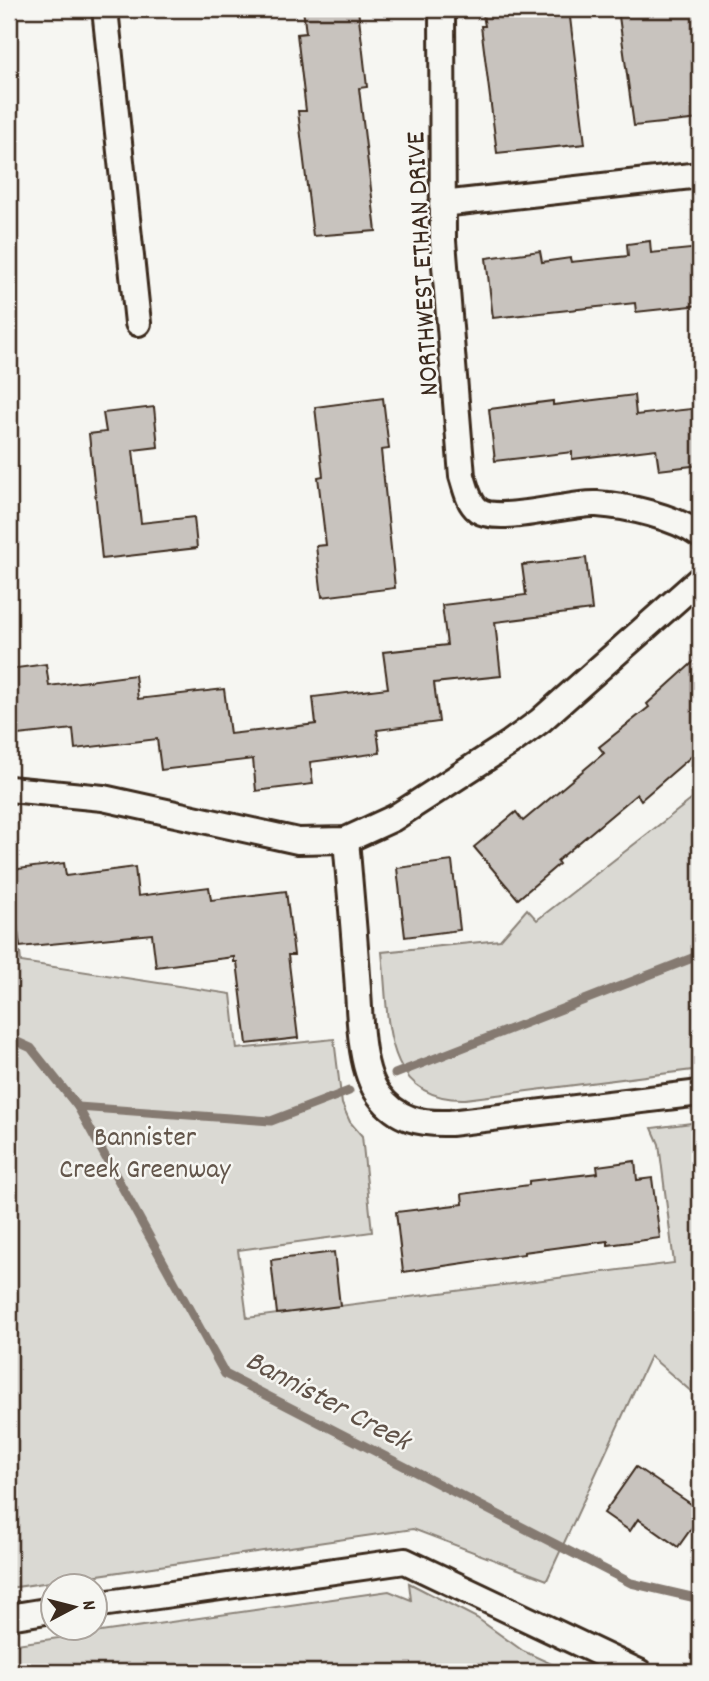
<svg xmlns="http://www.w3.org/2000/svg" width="709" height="1681" viewBox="0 0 709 1681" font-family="Dekko,sans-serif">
<rect width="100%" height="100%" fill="#f6f6f2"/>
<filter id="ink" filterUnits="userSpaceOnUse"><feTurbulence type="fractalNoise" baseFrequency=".0143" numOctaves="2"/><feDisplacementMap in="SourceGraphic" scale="14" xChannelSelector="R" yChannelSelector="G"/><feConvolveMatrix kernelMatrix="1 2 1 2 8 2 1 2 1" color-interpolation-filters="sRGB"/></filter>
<g filter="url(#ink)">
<g fill="#dad9d3" stroke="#8a8278" stroke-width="2">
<path d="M700 793V1069L465 1099C380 1101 389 1014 382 952L500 940 527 909 537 920Z"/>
<polygon points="20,952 21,962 231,994 237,1049 334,1039 342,1104 350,1122 362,1136 372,1232 238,1250 247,1318 674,1263 659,1144 652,1128 700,1122 700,1399 650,1356 547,1580 413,1529 9,1588 9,953"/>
<polygon points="409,1583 477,1618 523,1651 569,1672 9,1672 9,1645 389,1591 411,1600"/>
</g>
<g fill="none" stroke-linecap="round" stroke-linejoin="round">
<g stroke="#857a71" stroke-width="9">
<polyline points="9,1038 31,1048 78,1107 225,1374 631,1583 700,1599"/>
<polyline points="395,1074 700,955"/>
<polyline points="78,1107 271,1121 349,1091"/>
</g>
</g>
<g fill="#c8c3be" stroke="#3b2a1e" stroke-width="2">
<polygon points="303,9 358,9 367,87 359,88 376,231 313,236 298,111 306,111 297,34 306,33"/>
<polygon points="482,9 569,9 585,144 497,153 481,26 485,26"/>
<polygon points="618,9 700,9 700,119 634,126"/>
<polygon points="650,241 651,253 700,248 700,305 636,312 635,303 493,318 486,258 540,251 542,262 570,258 571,262 628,256 627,244"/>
<polygon points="634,395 636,415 700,408 700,465 659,470 656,449 572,459 572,452 495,461 489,409 553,401 553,405"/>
<polygon points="383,398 389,449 381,450 395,588 322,597 316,546 326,545 318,477 323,476 315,407"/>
<polygon points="154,407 158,447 133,450 141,523 194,517 197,548 102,559 89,434 106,432 103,413"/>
<polygon points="586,558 592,610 495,622 501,676 434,683 439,722 377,730 380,753 310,762 313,784 256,791 253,759 161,770 157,739 75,749 73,729 9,736 9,669 46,664 49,686 135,675 138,699 224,689 230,734 316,724 313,697 388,688 383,652 447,645 442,605 526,595 522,565"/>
<polygon points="700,656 700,749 641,800 637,794 557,861 559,864 518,899 474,847 516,812 523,821 604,753 599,747 649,707 647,704"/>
<polygon points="452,861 460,930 405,937 397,868"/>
<polygon points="64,863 66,876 135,867 138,896 209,887 211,900 286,891 294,955 288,955 298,1038 247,1044 237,962 234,962 234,957 156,967 152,934 20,947 10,870"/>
<polygon points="635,1161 637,1180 652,1178 660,1238 608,1245 608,1241 524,1252 524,1254 403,1272 396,1212 463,1204 462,1194 529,1185 529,1181 598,1173 597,1166"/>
<polygon points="334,1252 340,1306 277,1314 271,1260"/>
<polygon points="636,1467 700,1510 700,1516 678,1547 638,1519 630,1531 604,1513"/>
</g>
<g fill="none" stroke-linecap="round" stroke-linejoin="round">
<defs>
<g id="street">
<polyline points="105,9 138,323"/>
<path d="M442 9 443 241 462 476C466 488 468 502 478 510 499 525 570 502 597 504 628 506 675 517 700 535"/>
<polyline points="442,204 700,175"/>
<polyline points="9,789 103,798 298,841 346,840 394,818 510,743 540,721 700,579"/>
<path d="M346 840C350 885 354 930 357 975 360 1009 358 1067 379 1095 397 1120 421 1124 450 1123L700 1093"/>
<polyline points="94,1605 405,1561 639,1672"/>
<polyline points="9,1617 52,1610"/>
</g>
</defs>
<use href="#street" stroke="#3b2a1e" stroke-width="30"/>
<use href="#street" stroke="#f6f6f2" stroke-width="24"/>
</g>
</g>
<g text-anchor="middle" stroke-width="5" stroke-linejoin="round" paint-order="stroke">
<g font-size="28" fill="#3b2a1e" stroke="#f6f6f2">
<text transform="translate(420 264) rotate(-93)" y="10">NORTHWEST ETHAN DRIVE</text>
</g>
<g font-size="28" fill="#63564b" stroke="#f6f6f2">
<text x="145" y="1145">Bannister<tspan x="145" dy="32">Creek Greenway</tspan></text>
</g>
<g font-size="30" font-style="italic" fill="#605248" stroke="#f6f6f2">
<text transform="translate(329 1399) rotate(28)" y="10">Bannister Creek</text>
</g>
</g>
<rect width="709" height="1681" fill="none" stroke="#f6f6f2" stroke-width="35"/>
<rect x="18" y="18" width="674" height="1646" fill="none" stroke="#3b2a1e" stroke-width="2.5" filter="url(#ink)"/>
<g transform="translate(74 1607) rotate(83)"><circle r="33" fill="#f6f6f2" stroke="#aba49d" stroke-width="2"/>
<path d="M0-5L12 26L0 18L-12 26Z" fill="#3b2a1e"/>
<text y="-10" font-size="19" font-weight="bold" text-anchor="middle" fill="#3b2a1e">N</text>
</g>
</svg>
